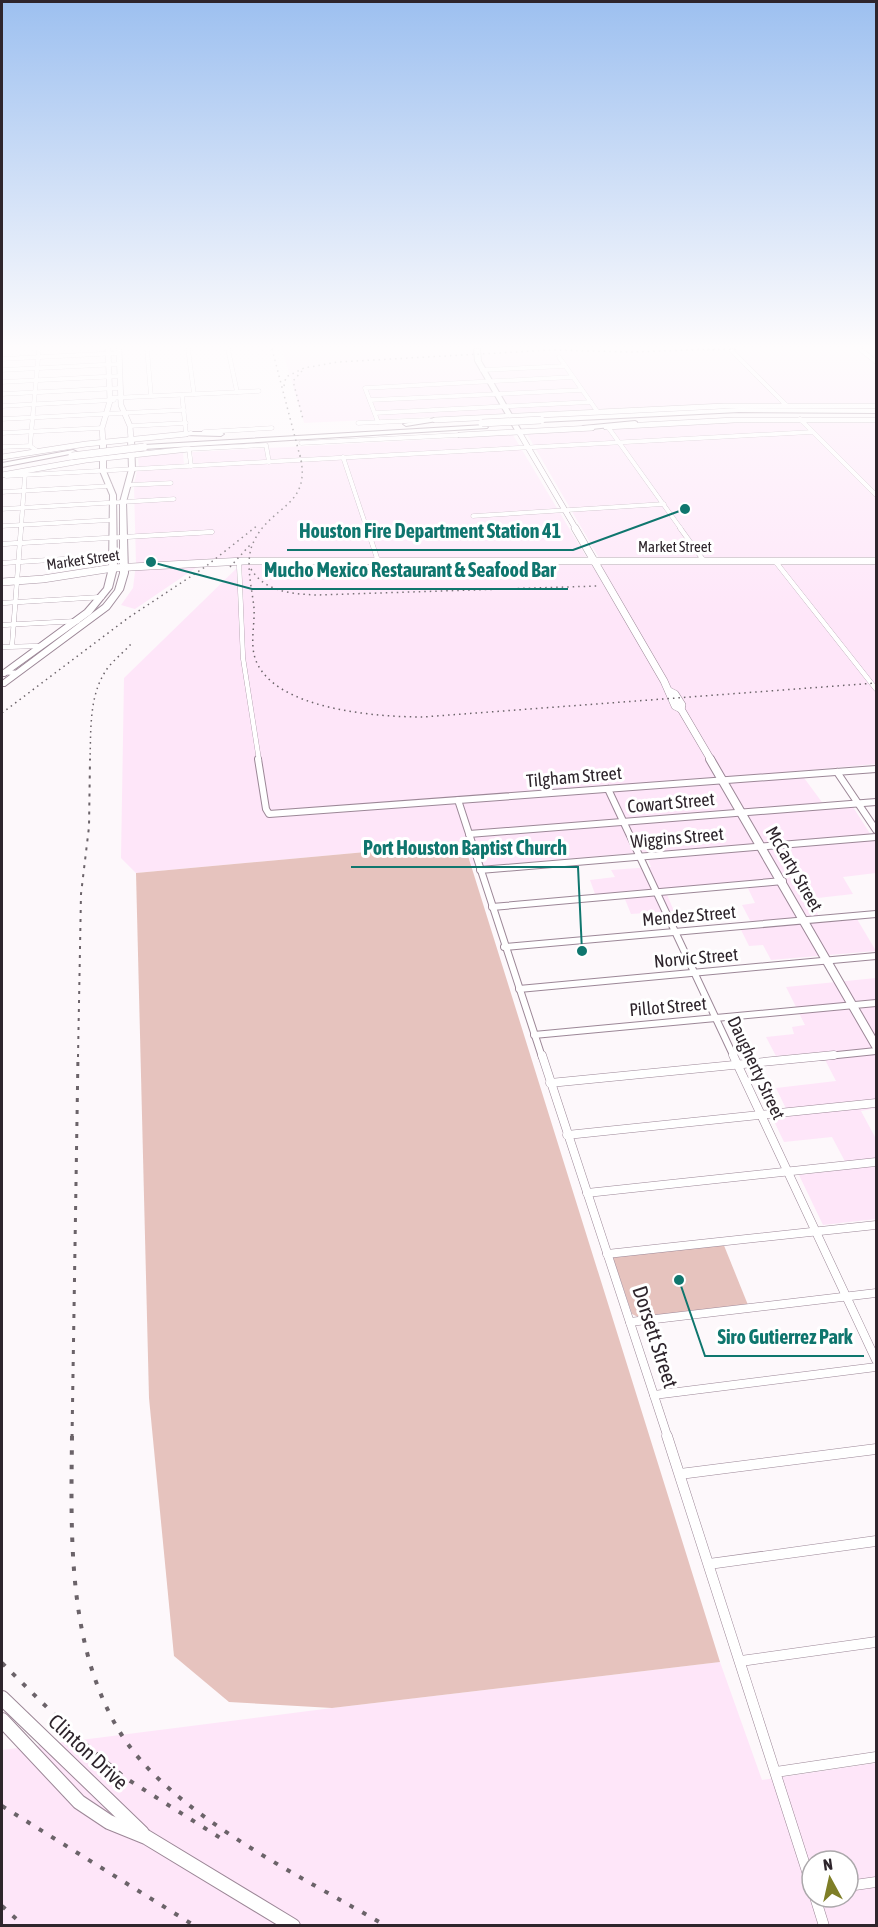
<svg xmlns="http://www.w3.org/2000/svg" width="878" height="1927" viewBox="0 0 878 1927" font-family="'Asap Condensed',sans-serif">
<rect width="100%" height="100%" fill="#fdf8fb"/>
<g fill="#fee6f9" fill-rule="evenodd">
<polygon points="282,349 876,349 876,404 685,405 304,423"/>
<polygon points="762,421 876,422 876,764 799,771 827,809 853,807 876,843 876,873 843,877 853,894 809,899 822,922 857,919 876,951 771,960 763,945 749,946 741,930 754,928 742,905 755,903 745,882 665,890 674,911 631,914 622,892 595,894 590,880 615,877 611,870 651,867 645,852 472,867 464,843 136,873 121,858 124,678 241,564 200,565 135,609 121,605 133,588 136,564 134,486 173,484 173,482 134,484 137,471 194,468 192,452 513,435 587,558 599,558 527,434"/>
<polygon points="183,453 184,464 139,467 138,459 141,456"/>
<polygon points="876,978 876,1108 861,1111 876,1139 876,1219 823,1225 799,1175 849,1169 832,1137 784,1142 773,1119 790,1117 776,1088 836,1081 821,1052 776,1056 766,1037 794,1034 792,1027 805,1025 786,987"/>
<path d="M720 1662 762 1780 876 1763V1925H2V1750L332 1708ZM812 1861H848V1897H812Z"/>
</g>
<g fill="#e6c3be">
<polygon points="464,843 720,1662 332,1708 229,1702 174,1656 149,1398 136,873"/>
<polygon points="723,1243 748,1305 638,1317 632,1314 612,1255"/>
</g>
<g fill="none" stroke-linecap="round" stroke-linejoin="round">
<defs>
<g id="street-far4">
<polyline points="147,349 151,396"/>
<polyline points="188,349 194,394"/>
<polyline points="228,349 237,392"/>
<polyline points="860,349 876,362"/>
<polyline points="732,351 786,405"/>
<polyline points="559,357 597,411"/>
<polyline points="2,359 119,353"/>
<polyline points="2,370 120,364"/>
<polyline points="482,370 565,366"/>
<polyline points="2,382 120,376"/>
<polyline points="2,394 120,388"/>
<polyline points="182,395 186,434 191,433"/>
<polyline points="110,398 259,391"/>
<polyline points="370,400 582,390"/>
<polyline points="2,406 114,400"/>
<polyline points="375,413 591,402"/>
<polyline points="2,419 184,410"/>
<polyline points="800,419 876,495"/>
<polyline points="378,422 365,388 573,377"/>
<polyline points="358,423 429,420"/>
<polyline points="130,426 186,423"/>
<polyline points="608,427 681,529"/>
<polyline points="204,432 272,428"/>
<polyline points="2,433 102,428"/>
<polyline points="301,443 460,435"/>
<polyline points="2,447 30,446"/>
<polyline points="37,451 30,446 39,349"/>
<polyline points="343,457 367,529"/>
<polyline points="191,466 189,449 266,445 269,462"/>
<polyline points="6,476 812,432"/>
<polyline points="128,485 171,483"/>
<polyline points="2,492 110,486"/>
<polyline points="2,509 174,499"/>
<polyline points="473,516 664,504"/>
<polyline points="2,526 112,520"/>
<polyline points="21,529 25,474"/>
</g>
<g id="street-far3">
<polyline points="367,528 378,561"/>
<polyline points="680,528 704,561"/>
<polyline points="2,544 212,532"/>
<polyline points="775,561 876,689"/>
<polyline points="239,562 243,658 259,760"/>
<polyline points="2,563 113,556"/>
<polyline points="2,603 102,597"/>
<polyline points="2,625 78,621"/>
<polyline points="12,646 21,528"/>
<polyline points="2,647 40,646"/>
<polyline points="2,672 17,673"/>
</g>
<g id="street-far2">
<polyline points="258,759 266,809 269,814 876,769"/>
<polyline points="837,772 876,830"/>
<polyline points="608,789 734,1057"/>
<polyline points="458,800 542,1057"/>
<polyline points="469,834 876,802"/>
<polyline points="480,870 876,837"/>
<polyline points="492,907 783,881"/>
<polyline points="504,947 876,914"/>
<polyline points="519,989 876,956"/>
<polyline points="534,1035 876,1003"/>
<polyline points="818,1057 876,1051"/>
</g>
<g id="street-far1">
<polyline points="542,1055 668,1438"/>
<polyline points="733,1055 876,1360"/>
<polyline points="550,1083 834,1055"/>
<polyline points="567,1135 876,1103"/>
<polyline points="587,1193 876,1162"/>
<polyline points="607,1254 876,1225"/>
<polyline points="630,1322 876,1293"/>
<polyline points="654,1395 876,1367"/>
</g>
<g id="street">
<polyline points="667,1436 812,1887"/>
<polyline points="680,1474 876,1449"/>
<polyline points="709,1564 876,1541"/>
<polyline points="741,1661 876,1642"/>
<polyline points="776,1772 876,1757"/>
<polyline points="848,1886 876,1882"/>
<polyline points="815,1897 824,1926"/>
</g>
<g id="secondary-far3">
<polyline points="119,349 121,405 130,426 131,439"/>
<polyline points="435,420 724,406 876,406"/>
<polyline points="606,427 734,420 876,420"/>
<polyline points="519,432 576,529"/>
<polyline points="460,435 592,428"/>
<polyline points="103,442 102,428 110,401 108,349"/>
<polyline points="2,457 86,444 186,434"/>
<polyline points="2,475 86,460 189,449"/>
</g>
<g id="secondary-far2">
<polyline points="575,528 664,681 675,706 681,709"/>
<polyline points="2,582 43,579 113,568 244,561 876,561"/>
<polyline points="669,691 675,694 682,705 681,709 711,760"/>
</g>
<polyline id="secondary-far1" points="710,759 876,1046"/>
<g id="secondary">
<polyline points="2,1698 142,1833"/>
<polyline points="2,1720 79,1802 109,1822 146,1837 293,1926"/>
</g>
<g id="primary">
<polygon points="474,349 480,349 481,361 522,432 521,433 516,432 475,361"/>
<polygon points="131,437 134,439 135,469 126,502 128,573 123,590 109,609 5,686 2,686 2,681 103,605 115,590 120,573 120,502 129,469 128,439"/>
<polygon points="103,440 106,442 106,471 116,495 117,568 112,588 91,614 5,676 2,676 2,671 85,610 104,588 109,568 110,495 100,471 100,442"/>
</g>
<g id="highway">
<polygon points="739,408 876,409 876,413 739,412 541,422 538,420 541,418"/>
<polygon points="435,418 438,420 437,421 406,426 403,424"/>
<polygon points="635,421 637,422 637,424 583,430 580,428 583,426"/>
<polygon points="485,425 488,427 487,428 144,449 140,447 144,445"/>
<polygon points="186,432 221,432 224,434 221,436 184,435 184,433"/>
<polygon points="73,450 77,452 75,453 2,467 2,463"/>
</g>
</defs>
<use href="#street-far4" stroke="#9c8797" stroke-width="4.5"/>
<use href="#street-far3" stroke="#9c8797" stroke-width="5"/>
<use href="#street-far2" stroke="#9c8797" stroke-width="8"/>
<use href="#street-far1" stroke="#9c8797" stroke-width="9"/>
<use href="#street" stroke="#9c8797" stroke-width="11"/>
<use href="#secondary-far3" stroke="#9c8797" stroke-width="6"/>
<use href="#secondary-far2" stroke="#9c8797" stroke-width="8"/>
<use href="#secondary-far1" stroke="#9c8797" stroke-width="10"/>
<use href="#secondary" stroke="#9c8797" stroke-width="16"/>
<use href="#primary" stroke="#9c8797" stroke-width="2"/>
<use href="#highway" stroke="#9c8797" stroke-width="2"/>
<use href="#street-far4" stroke="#fff" stroke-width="4"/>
<use href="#street-far3" stroke="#fff" stroke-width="4.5"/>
<use href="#street-far2" stroke="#fff" stroke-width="6"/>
<use href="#street-far1" stroke="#fff" stroke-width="8"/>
<use href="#street" stroke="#fff" stroke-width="10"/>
<use href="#secondary-far3" stroke="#fff" stroke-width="5"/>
<use href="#secondary-far2" stroke="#fff" stroke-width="7"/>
<use href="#secondary-far1" stroke="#fff" stroke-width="8"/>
<use href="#secondary" stroke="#fff" stroke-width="14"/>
<use href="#primary" fill="#fff" fill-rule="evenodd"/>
<use href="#highway" fill="#fff" fill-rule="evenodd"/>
<g stroke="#6b6369" stroke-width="1.5" stroke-dasharray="1.5 4" stroke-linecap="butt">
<polyline points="272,349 302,464"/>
<polyline points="707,350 740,349"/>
<polyline points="302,371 293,381 303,419"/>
<polyline points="284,386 286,377 304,368 338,362 551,350 632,352 716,349"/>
<path d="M300 455C312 507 272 504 254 541 244 560 252 587 254 608 255 624 250 642 255 658 272 710 378 717 423 717L876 683"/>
<polyline points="230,567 250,545"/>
<path d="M251 569C265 592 292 594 317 595L597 586"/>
<polyline points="2,713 128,618 205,567 258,525"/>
<path d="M90 760C91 731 89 697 105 672 111 662 123 653 131 644"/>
</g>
<polyline stroke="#6b6369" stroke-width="2" stroke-dasharray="3 6" stroke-linecap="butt" points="78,1057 81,894 89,827 90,759"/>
<polyline stroke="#6b6369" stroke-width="3" stroke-dasharray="4 8" stroke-linecap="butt" points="72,1438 78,1055"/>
<g stroke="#6b6369" stroke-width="4" stroke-dasharray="4.5 10" stroke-linecap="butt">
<path d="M72 1436C71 1534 67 1642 118 1729 167 1813 303 1877 386 1926"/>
<polyline points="2,1663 76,1736 124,1777 222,1839"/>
<polyline points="2,1806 195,1926"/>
<polyline points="2,1906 24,1926"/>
</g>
<defs>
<g id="highway-bridge">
<polyline points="482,423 541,420"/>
<polyline points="72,456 144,447"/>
</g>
</defs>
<use href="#highway-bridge" stroke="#9c8797" stroke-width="8" stroke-linecap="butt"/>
<use href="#highway-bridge" stroke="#fff" stroke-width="7"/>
</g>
<linearGradient id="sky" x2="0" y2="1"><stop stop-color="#9dc0f0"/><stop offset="0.56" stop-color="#fefcfd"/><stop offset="1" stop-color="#fefcfd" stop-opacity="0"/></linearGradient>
<rect width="878" height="619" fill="url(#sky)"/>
<g text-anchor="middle" stroke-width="6" stroke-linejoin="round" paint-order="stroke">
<g font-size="15" fill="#2e252c" stroke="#fff">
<text x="675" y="552">Market Street</text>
<text transform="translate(83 560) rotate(-8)" y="5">Market Street</text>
</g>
<g font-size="18" fill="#2e252c" stroke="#fff">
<text transform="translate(574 777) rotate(-5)" y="6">Tilgham Street</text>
<text transform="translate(671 803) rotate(-5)" y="6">Cowart Street</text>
<text transform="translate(677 838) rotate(-5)" y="6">Wiggins Street</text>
<text transform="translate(794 869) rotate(60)" y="6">McCarty Street</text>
<text transform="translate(689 916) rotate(-5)" y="6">Mendez Street</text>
<text transform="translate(696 958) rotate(-5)" y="6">Norvic Street</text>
<text transform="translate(668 1007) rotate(-5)" y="6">Pillot Street</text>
<text transform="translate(756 1068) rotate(65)" y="6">Daugherty Street</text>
</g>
<g font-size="21" fill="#2e252c" stroke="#fff">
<text transform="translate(655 1337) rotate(72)" y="7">Dorsett Street</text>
<text transform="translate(88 1752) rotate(43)" y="7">Clinton Drive</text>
</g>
</g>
<path fill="none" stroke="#0f766e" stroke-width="2" d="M685 509L573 550H287M151 562L252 589H568M582 951L578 867H351M679 1280L705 1356H864"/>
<g fill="#0f766e" stroke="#fff" stroke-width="2">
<circle cx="685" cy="509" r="6"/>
<circle cx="151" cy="562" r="6"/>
<circle cx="582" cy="951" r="6"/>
<circle cx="679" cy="1280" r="6"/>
</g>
<g font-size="20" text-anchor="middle" font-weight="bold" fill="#0f766e" stroke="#fff" stroke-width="6" stroke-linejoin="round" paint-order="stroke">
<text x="430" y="538">Houston Fire Department Station 41</text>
<text x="410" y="577">Mucho Mexico Restaurant &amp; Seafood Bar</text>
<text x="465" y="855">Port Houston Baptist Church</text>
<text x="785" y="1344">Siro Gutierrez Park</text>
</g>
<rect width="878" height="1927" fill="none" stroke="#2e252c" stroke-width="6"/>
<g transform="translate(830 1879) rotate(352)"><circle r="28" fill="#ffffff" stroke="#aba8ab" stroke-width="1.5"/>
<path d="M0-4.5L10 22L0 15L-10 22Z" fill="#7e7e27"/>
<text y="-9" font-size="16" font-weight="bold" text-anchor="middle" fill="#2e252c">N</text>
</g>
</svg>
